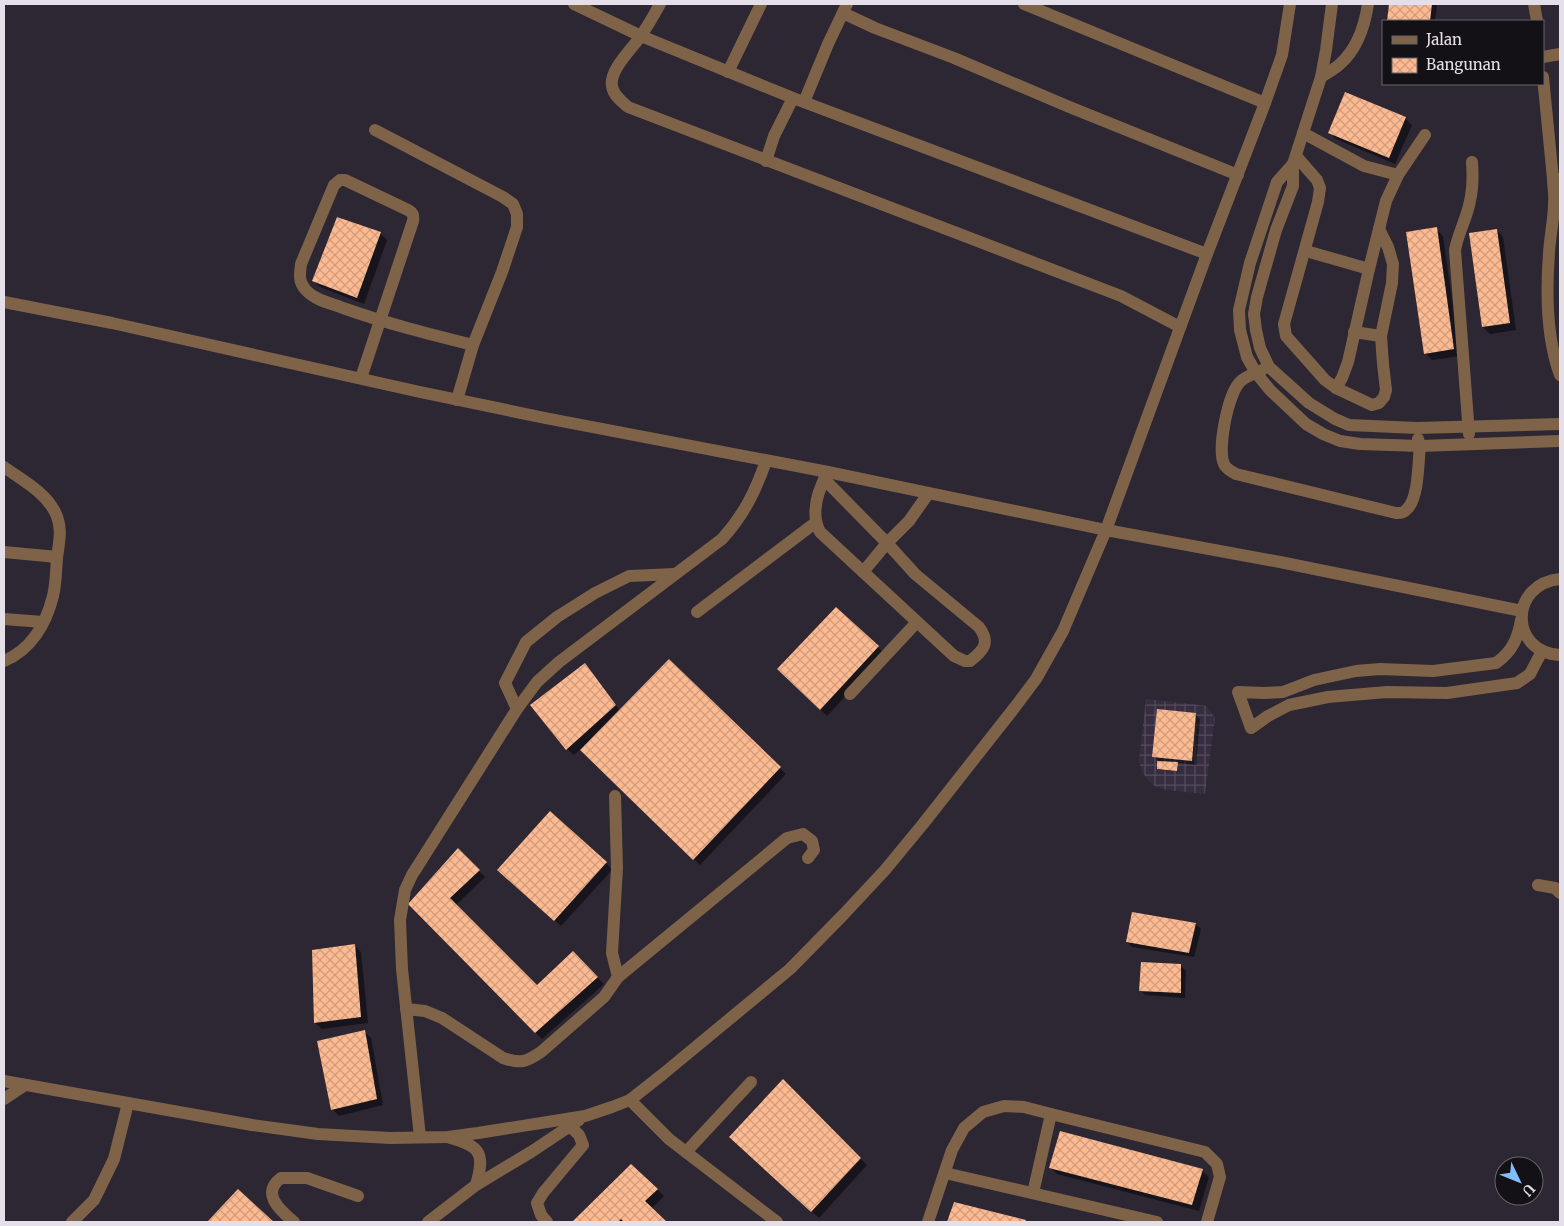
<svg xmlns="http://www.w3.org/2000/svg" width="1564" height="1226" viewBox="0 0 1564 1226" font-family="Merriweather,serif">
<defs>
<pattern id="industrial-grid" width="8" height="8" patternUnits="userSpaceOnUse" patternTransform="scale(1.25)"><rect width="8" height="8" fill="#372d40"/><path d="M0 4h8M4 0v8" fill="none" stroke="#544b5c"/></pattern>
<pattern id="building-cross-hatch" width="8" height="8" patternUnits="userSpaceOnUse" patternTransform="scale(1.25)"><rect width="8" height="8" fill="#fdba90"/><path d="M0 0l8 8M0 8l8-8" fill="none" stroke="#cf9c7e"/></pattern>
</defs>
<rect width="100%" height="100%" fill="#2d2633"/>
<polygon fill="url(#industrial-grid)" points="1146,699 1207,706 1215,718 1205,794 1166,790 1156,787 1149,781 1142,772 1139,761"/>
<g fill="#0007">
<polygon points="1390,4 1435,4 1437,6 1435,21 1388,21"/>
<polygon points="1405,118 1412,125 1395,164 1336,139 1329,132"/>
<polygon points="337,218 381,234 387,240 364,304 320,287 313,280"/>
<polygon points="1436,229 1443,236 1460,356 1432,360 1425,353"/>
<polygon points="1497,230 1503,237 1516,330 1490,334 1483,327"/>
<polygon points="836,608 885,654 827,716 779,669"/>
<polygon points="669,660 786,774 700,865 581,749 574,755 567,749 591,672 620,711"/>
<polygon points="1195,714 1200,719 1196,765 1178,763 1178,771 1159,770 1159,761 1154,757"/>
<polygon points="458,850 485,877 455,906 537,987 573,953 604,984 542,1039 410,904"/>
<polygon points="606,863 612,870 561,926 506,876"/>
<polygon points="1133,914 1196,924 1201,929 1194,957 1132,947 1127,942"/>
<polygon points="354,945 361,952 368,1023 322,1029 315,1023"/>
<polygon points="1181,966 1186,971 1185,998 1145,995 1140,990"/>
<polygon points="364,1031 371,1038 383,1105 339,1116 332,1109"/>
<polygon points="783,1081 867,1165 819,1218 737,1144"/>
<polygon points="631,1166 664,1196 651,1209 665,1222 574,1222"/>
<polygon points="1050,1167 1202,1171 1209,1177 1199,1211 1057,1174"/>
<polygon points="238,1190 272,1222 211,1222 209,1221"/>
<polygon points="954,1203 1025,1222 1026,1222 948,1222"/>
</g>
<g fill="url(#building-cross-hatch)">
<polygon points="1389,4 1432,4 1430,21 1387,21"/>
<polygon points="1345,92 1406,117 1389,158 1328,133"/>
<polygon points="337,217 381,232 357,298 312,281"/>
<polygon points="1437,227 1454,349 1424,354 1406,232"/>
<polygon points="1497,229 1510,323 1482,327 1469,233"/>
<polygon points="836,607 879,646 820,710 777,669"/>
<polygon points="669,659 781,767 693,860 580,750"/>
<polygon points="585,663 616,705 566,750 530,705"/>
<polygon points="1157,709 1196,713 1192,761 1152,757"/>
<polygon points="1157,761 1178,762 1177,771 1157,769"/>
<polygon points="550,811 607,862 554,921 497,870"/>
<polygon points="458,848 480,870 450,898 537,985 573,951 598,977 535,1033 408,904"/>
<polygon points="1132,912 1196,923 1189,953 1126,942"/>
<polygon points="355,944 361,1017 314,1023 312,950"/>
<polygon points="1141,962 1181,964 1181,993 1139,991"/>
<polygon points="365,1030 377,1099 331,1110 317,1041"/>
<polygon points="783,1079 861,1158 811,1212 729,1137"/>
<polygon points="1060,1131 1203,1169 1192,1205 1049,1168"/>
<polygon points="631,1164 658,1189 645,1201 667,1222 624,1222 621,1219 618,1222 572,1222"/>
<polygon points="238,1189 274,1222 209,1222 208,1221"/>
<polygon points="954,1202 1026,1220 1025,1222 947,1222"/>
</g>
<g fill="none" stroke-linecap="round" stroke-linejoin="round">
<g stroke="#7f6348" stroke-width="12">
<polyline points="574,4 641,36 793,98 1207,254"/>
<path d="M660 4C654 15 648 26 640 37 632 49 609 70 612 86 613 95 622 102 628 107L1121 296 1180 327"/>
<polyline points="1024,4 1265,103"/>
<polyline points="1332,4 1326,50 1321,77 1293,164 1293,186 1276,230 1257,297 1254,314 1256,330 1260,348 1269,367 1309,403 1335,419 1349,425 1417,428 1560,424"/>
<polyline points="1534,4 1537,21"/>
<polyline points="843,13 875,28 954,58 1067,106 1238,175"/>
<polyline points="1543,57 1560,54"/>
<polyline points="728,72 761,4"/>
<path d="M1321 77C1327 73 1335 69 1340 64 1357 49 1365 24 1368 4"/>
<polyline points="1543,77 1553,179 1560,179"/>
<polyline points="804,102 828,44 847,4"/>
<polyline points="375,130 503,197 513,204 517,214 517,227 502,272 473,345 457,400"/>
<polyline points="1303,133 1364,166 1398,175"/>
<polyline points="1296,156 1317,180 1320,188 1318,202 1284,324 1286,336 1325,380 1336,388 1372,405 1379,403 1384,397 1386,390 1383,364 1381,336 1392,283 1393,264 1388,247 1379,229"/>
<polyline points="766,161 774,136 793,98"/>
<polyline points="1293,164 1277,182 1250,263 1239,310 1240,330 1247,357 1256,373 1270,390 1306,424 1323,434 1340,441 1360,444 1420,446 1560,441"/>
<path d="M1553 179C1553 187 1555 195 1554 203 1554 219 1550 236 1549 253 1546 292 1546 337 1560 375"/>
<polyline points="1306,251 1369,269"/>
<polyline points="4,302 112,323 420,392 545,418 828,472 1106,530 1280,562 1522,611"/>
<polyline points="1354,332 1381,336"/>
<path d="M1262 370C1256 373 1246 376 1241 381 1228 392 1217 449 1224 464 1226 469 1231 471 1236 474L1396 513C1401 513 1404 513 1407 509 1419 498 1418 462 1420 446L1418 439"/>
<path d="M361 378 413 221C414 215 413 213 408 210L345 180H340L334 185 301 264C300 273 298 281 305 289 314 300 330 303 343 308 385 323 429 334 473 345"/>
<polyline points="1336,388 1342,378 1348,362 1369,269 1386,201 1398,175 1425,135"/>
<path d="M1469 434 1455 250C1458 233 1467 218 1470 201 1473 188 1473 175 1472 162"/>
<path d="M4 467C22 480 45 492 55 512 63 528 59 542 57 558 56 570 56 584 53 596 46 624 31 650 4 661"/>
<path d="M828 472C818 490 810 513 820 532L954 656 965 661H970C983 651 991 643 979 627L915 574 887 543 909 521 928 494"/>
<polyline points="824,479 887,543 863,572"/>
<polyline points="4,552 57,557"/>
<path d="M1560 579C1509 584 1509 652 1560 655"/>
<polyline points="697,612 815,523"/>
<polyline points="4,619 43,622"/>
<path d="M1521 620C1518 638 1512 652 1496 663L1433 671 1380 669 1356 671 1314 680 1283 692 1265 693 1238 692 1251 728 1268 716 1289 705 1328 697 1387 692 1447 693 1517 683 1530 674 1542 651"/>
<polyline points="850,694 917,622"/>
<polyline points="517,709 505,683 526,642 557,617 595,593 629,576 675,574"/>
<polyline points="1538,885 1555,888 1560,893"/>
<polyline points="618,977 787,838 803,834 812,841 814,850 808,858"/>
<path d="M406 1009 425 1011 442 1018 503 1058C521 1064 526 1062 541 1052L604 997 618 977 612 953 617 868 615 796"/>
<polyline points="4,1081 252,1125 318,1134 390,1138 448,1137 478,1133 585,1116 612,1107 630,1100 663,1074 790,969 844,914 885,870 923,824 1015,707 1036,679 1063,631 1106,530 1207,254 1265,103 1282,55 1290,4"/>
<polyline points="4,1099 25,1085"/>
<polyline points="630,1100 669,1139 777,1222"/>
<path d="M420 1137 402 969 400 920 405 890 412 875 517 709 537 682 559 662 722 539C744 515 756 490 766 461"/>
<path d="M450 1138C481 1146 485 1154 476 1185"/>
<polyline points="686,1152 751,1082"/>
<polyline points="945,1173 1157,1222"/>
<polyline points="1033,1193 1051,1114"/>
<polyline points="72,1222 94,1200 114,1159 128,1103"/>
<path d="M294 1222C281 1211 260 1194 281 1178H307L358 1196"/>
<polyline points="428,1222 476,1185 531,1152 579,1120"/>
<polyline points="547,1222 541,1215 537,1203 543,1193 583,1145 579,1135 570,1126"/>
<polyline points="928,1222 952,1150 964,1128 983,1112 1004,1106 1024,1107 1051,1114 1205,1152 1217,1164 1220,1177 1207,1222"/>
</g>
</g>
<rect width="1564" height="1226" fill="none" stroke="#e4dfe8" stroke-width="10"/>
<rect x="1382" y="20" width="162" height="65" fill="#131016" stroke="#67636a"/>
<rect x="1392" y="36" width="25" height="8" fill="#7f6348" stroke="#67636a"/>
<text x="1426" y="45" font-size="15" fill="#e4dfe8">Jalan</text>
<rect x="1392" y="58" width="25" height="15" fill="url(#building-cross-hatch)" stroke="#67636a"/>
<text x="1426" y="70" font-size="15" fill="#e4dfe8">Bangunan</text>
<g transform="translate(1519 1181) rotate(133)"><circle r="24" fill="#131016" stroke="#67636a"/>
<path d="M0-4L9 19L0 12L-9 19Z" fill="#82bcfa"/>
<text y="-8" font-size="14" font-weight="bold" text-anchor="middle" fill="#e4dfe8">U</text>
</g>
</svg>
